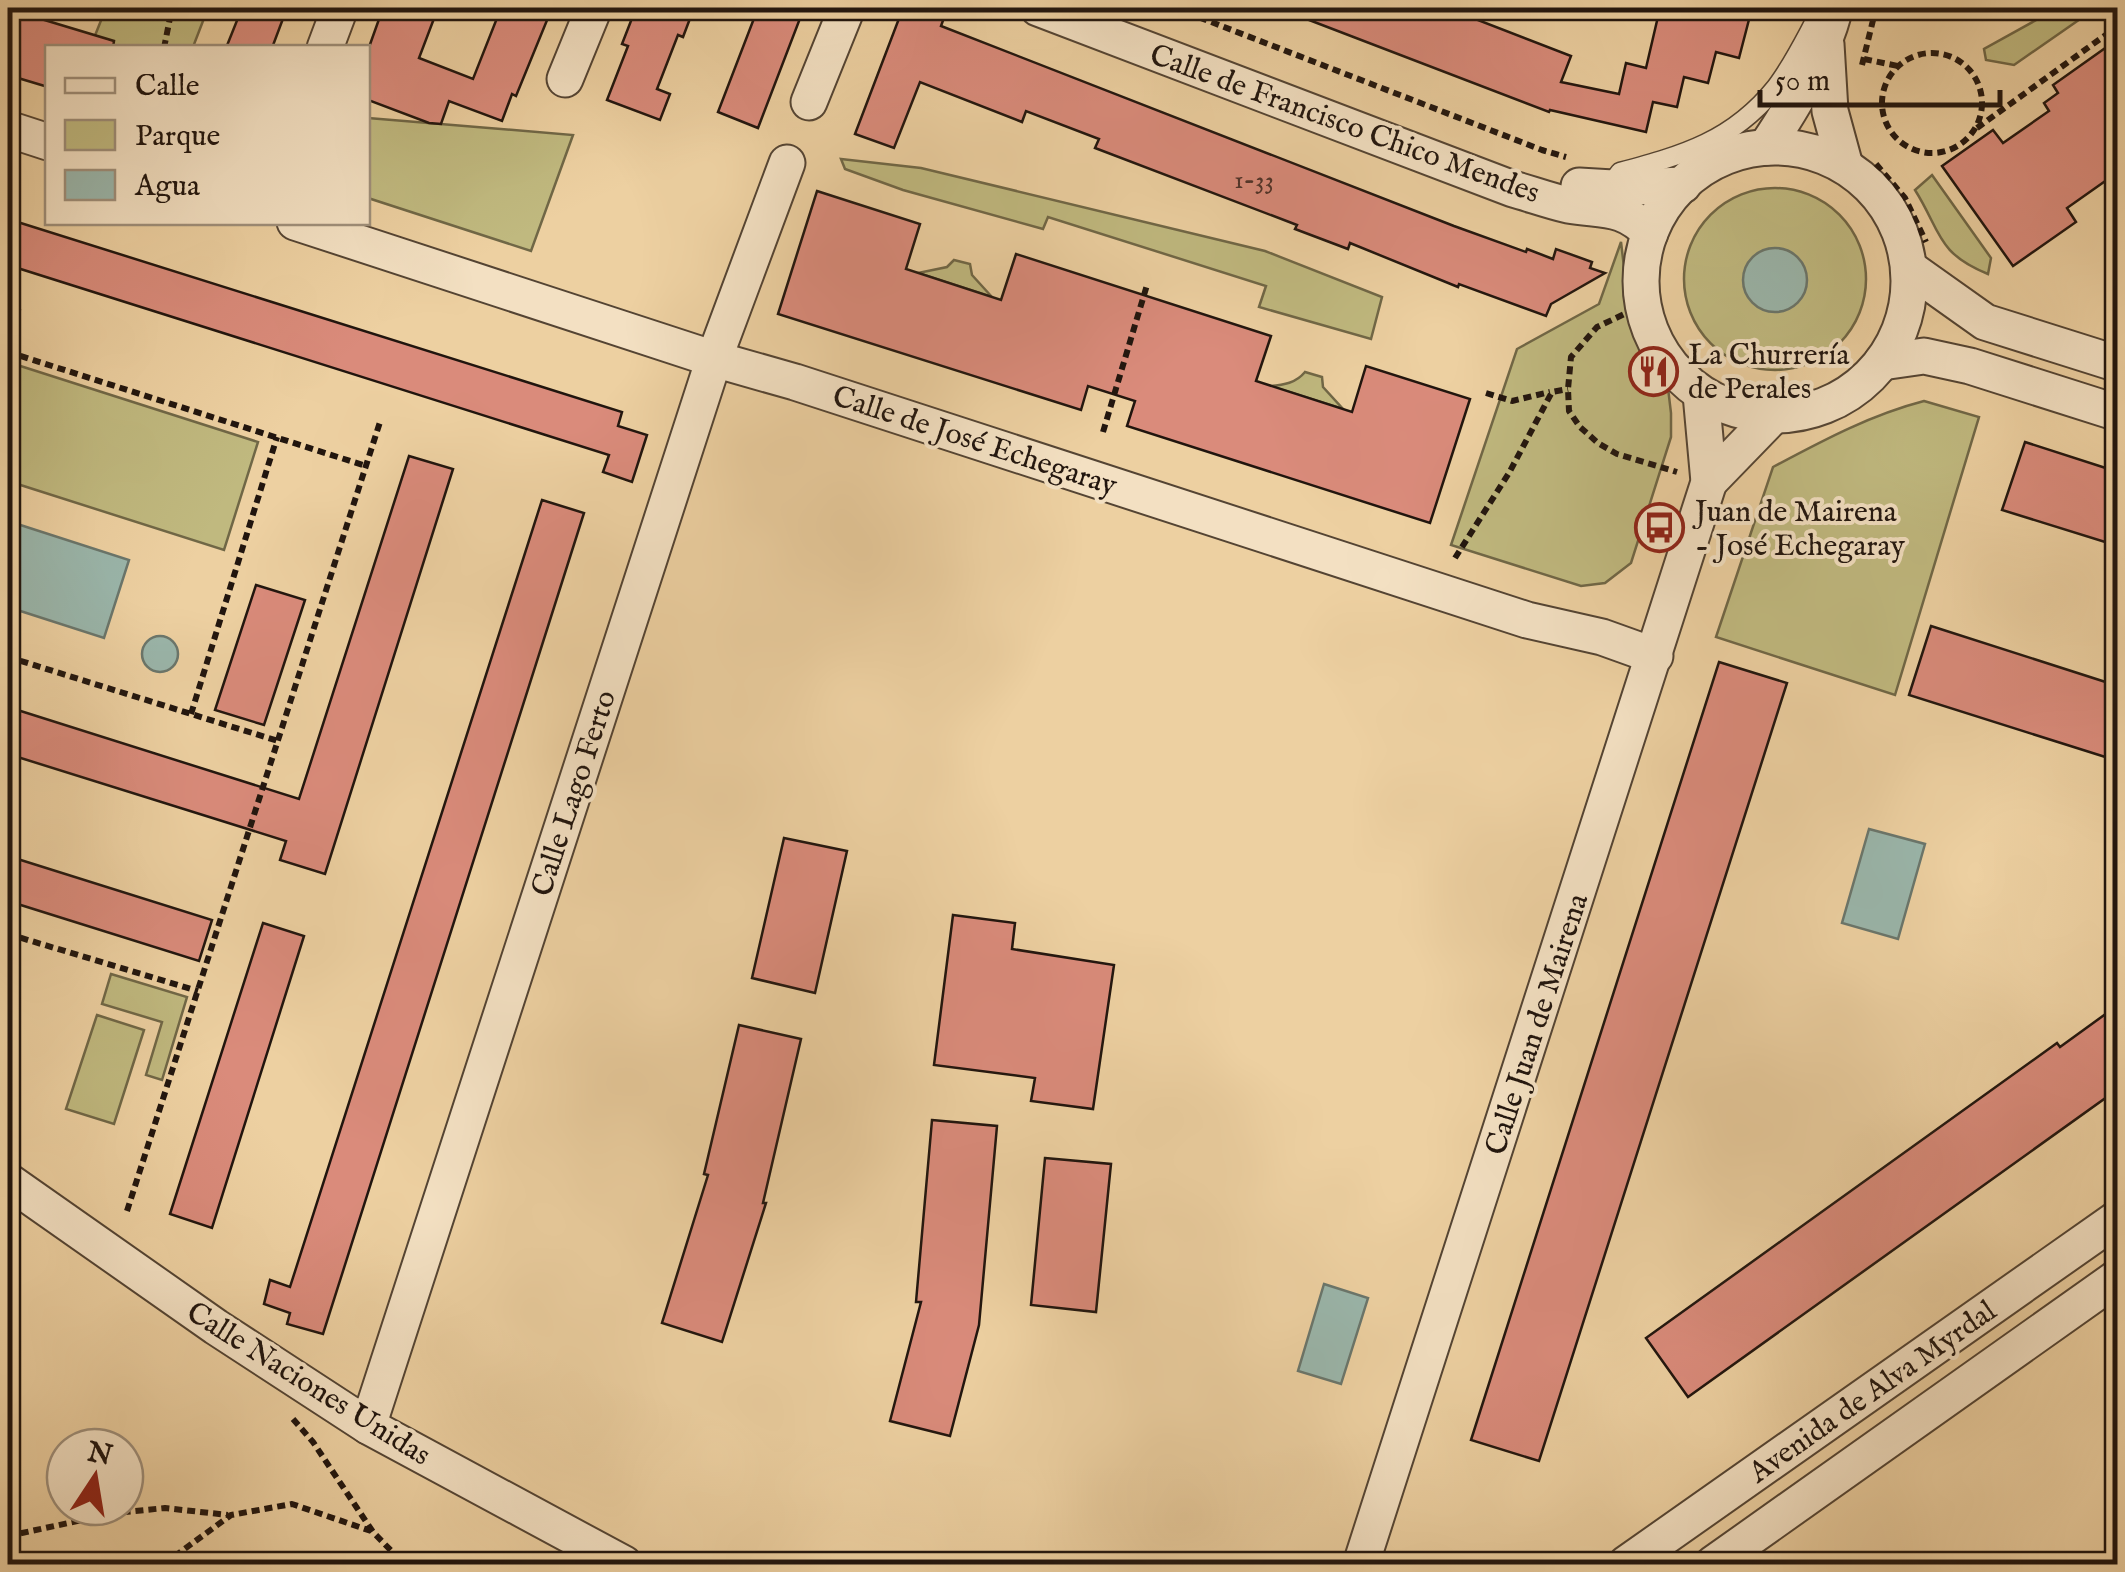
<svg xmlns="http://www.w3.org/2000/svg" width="2125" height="1572" viewBox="0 0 2125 1572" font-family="'IM FELL English',serif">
<rect width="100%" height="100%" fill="#edd0a1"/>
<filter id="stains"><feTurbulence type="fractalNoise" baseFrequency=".002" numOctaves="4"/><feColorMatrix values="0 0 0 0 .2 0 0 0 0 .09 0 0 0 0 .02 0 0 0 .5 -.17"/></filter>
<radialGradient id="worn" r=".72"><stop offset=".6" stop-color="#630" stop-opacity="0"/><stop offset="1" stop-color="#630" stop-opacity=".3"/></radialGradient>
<g fill="#c0b97f" stroke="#706746" stroke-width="2.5">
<polygon points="106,8 208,8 193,47 90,48"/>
<polygon points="2058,8 2096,8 2014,65 1986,60 1984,49"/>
<polygon points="368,118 573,135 531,251 368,198"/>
<polygon points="841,159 921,168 1265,251 1382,297 1371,339 1259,307 1266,286 1048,217 1043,229 903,190 845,169"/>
<path d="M1932 175 1991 258 1988 274C1936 253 1941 231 1915 190Z"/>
<circle cx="1775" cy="279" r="91"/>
<polygon points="1621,242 1630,318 1641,343 1668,388 1671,413 1671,437 1631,563 1605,583 1581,586 1451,545 1517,349 1599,304"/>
<polygon points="954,260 970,264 972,275 992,297 918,273 947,267"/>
<polygon points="11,363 258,442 224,550 8,481 8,376"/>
<path d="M1305 372 1322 377 1323 387 1343 409 1270 386C1284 385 1296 383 1305 372Z"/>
<path d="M1924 401 1979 417 1895 695 1716 637 1773 467C1822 441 1870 415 1924 401Z"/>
<polygon points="111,974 187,997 162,1080 146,1075 162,1022 102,1004"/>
<polygon points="97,1015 144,1030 114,1124 66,1109"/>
</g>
<g fill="#9ab6ab" stroke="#6a766c" stroke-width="2.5">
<circle cx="1775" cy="280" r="32"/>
<polygon points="8,521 129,560 104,638 8,607"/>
<circle cx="160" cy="654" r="18"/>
<polygon points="1869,829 1925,844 1898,939 1842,923"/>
<polygon points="1324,1284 1368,1298 1341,1384 1298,1371"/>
</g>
<g fill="#da8b7b" stroke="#21150e" stroke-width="2.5">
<polygon points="242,8 287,8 272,48 226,48"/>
<polygon points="383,8 438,8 419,58 473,79 501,8 552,8 516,96 512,94 502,121 449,101 441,124 429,123 368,100 368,50"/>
<polygon points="636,8 694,8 683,37 678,35 657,89 670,94 660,120 607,100 628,46 622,44"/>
<polygon points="758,8 804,8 758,128 718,112"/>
<polygon points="903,8 924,8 945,15 941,26 1454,226 1526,252 1527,249 1553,259 1556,249 1592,262 1590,268 1605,273 1551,304 1546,316 1459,284 1458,287 1350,243 1348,249 1295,229 1297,225 1095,148 1099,139 1026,111 1022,122 920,82 894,148 855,134"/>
<polygon points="1284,8 1447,8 1571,56 1561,82 1619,94 1626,63 1646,68 1660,8 1752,8 1739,58 1716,52 1708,83 1684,77 1677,107 1653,102 1646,132 1550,110 1549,112 1283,10"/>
<polygon points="8,9 114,41 113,48 48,48 48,87 8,75"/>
<polygon points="2118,39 2118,172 2067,208 2076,222 2013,266 1942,166 1993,130 2003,143 2049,111 2044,103 2058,93 2053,85"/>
<polygon points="817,191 920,224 906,269 1001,300 1016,254 1271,336 1256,381 1352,412 1366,366 1470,399 1430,523 1127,426 1135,401 1088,386 1081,410 778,314"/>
<polygon points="8,219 622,412 618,426 647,435 632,482 603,472 609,455 8,265"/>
<polygon points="2025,442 2118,472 2118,546 2002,510"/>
<polygon points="409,456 453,469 325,874 280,860 286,841 8,754 8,707 299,799"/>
<polygon points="542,500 584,513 323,1334 287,1324 290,1313 264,1304 270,1280 290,1287"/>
<polygon points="256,585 305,600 264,725 215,710"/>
<polygon points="1931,626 2118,686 2118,761 1909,695"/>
<polygon points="1719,662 1787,683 1539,1461 1471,1440"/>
<polygon points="784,838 847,851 815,993 752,978"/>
<polygon points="8,856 212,920 199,961 8,901"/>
<polygon points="953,915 1015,923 1012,949 1114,965 1093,1109 1031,1101 1035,1078 934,1065"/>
<polygon points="263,923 304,936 212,1228 170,1214"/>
<polygon points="2118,1005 2118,1089 1688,1397 1646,1338 2057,1043 2060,1047"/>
<polygon points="739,1025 801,1039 763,1203 766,1203 722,1342 662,1323 708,1175 704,1174"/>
<polygon points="932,1120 997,1126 979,1325 950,1436 890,1421 921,1302 916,1302"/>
<polygon points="1045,1158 1111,1164 1096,1312 1031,1305"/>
</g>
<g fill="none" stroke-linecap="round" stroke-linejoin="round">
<defs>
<path id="lane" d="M1611 184 1620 172C1683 155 1733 141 1776 87 1793 65 1806 37 1820 12"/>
<g id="street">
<path d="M1038 8 1513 189C1531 194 1550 201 1568 205 1604 211 1622 205 1650 233"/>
<polyline points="1826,44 1830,111 1845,166"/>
<polyline points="325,48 340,8"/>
<polyline points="565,79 594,8"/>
<polyline points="809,102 847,8"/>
<polyline points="8,129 48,142"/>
<path d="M1766 147C1796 102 1821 60 1835 8"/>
<circle cx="1775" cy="281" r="134"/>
<polyline points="1579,186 1613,188 1683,185"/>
<polyline points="295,222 714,359 795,382 1527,620 1602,637 1655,656"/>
<polyline points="1909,268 1985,322 2118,364"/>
<polyline points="1882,362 1924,356 1970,366 2118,413"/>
<polyline points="1709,482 1773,416"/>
<polyline points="8,1181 216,1327 368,1426 624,1564"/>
<polyline points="368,1426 714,359 787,163"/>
<polyline points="1361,1564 1709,482 1701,394"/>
<polyline points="1626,1564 2118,1218"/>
<polyline points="1713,1564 2118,1277"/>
</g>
</defs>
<use href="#lane" stroke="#544433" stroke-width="21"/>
<use href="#street" stroke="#544433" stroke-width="39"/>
<g stroke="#21150e" stroke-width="6" stroke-dasharray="8 5" stroke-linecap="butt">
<polyline points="1175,8 1542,150 1566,157"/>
<polyline points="164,48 172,8"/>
<circle cx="1932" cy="103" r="50"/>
<polyline points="1864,59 1898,66"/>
<polyline points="1862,65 1876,8"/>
<polyline points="1977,128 2118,26"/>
<polyline points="1876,164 1905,198 1926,242"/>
<polyline points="1635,309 1597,327 1571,357 1568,389 1569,411 1580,427 1598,443 1617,454 1677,472"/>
<polyline points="8,341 19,307"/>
<polyline points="8,352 366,466"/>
<polyline points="1486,393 1512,401 1550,392"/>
<polyline points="1103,432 1147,285"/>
<polyline points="1455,558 1509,473 1552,392 1568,389"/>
<polyline points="8,657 278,741"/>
<polyline points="191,714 277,437"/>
<polyline points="8,934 198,991"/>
<polyline points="127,1211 380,422"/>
<polyline points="293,1419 313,1442 373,1532 404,1564"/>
<polyline points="8,1536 115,1513 165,1508 228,1515"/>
<polyline points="164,1564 231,1515 292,1504 371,1531"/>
<path d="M1197 1564C1230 1550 1283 1560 1319 1564"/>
</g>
<use href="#lane" stroke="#f3e0c2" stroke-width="18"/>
<use href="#street" stroke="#f3e0c2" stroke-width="35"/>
</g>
<defs>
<symbol id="restaurant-ring" viewBox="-11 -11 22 22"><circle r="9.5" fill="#f3e0c2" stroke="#8f2418" stroke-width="1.5"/><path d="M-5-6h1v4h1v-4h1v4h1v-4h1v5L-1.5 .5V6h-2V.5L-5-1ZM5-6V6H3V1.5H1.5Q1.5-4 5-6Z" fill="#8f2418"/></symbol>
<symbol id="bus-ring" viewBox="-11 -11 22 22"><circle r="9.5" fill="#f3e0c2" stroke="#8f2418" stroke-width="1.5"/><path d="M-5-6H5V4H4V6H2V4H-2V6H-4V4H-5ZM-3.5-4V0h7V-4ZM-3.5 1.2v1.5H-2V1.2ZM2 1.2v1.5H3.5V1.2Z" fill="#8f2418"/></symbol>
</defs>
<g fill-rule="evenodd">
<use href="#restaurant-ring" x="1626" y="344" width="55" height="55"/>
<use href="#bus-ring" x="1632" y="500" width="55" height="55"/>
</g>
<g text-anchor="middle" stroke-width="8" stroke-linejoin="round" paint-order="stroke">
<g font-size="25" fill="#4f3229">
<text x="1254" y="188">1-33</text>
</g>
<g font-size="30" fill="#21150e" stroke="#f3e0c2">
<text transform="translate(1345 123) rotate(20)" y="10">Calle de Francisco Chico Mendes</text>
<text transform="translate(975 440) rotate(18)" y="10">Calle de José Echegaray</text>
<text transform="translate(573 793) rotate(-72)" y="10">Calle Lago Ferto</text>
<text transform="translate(1536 1024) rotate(-72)" y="10">Calle Juan de Mairena</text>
<text transform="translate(309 1383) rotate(32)" y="10">Calle Naciones Unidas</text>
<text transform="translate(1872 1391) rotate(-35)" y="10">Avenida de Alva Myrdal</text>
</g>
<g font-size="30" fill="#21150e" stroke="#f3e0c2" text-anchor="start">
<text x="1688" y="364">La Churrería<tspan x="1688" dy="34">de Perales</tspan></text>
<text x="1695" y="521">Juan de Mairena<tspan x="1695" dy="34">- José Echegaray</tspan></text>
</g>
</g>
<rect width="2125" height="1572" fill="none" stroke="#edd0a1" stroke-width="40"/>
<rect x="10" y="10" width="2105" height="1552" fill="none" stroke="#21150e" stroke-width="5"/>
<rect x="20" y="20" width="2085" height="1532" fill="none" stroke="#21150e" stroke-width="2.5"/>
<rect x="45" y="45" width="325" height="180" fill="#f3e0c2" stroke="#9f8f7a" stroke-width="2.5"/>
<rect x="65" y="78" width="50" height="15" fill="#f3e0c2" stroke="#9f8f7a" stroke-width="2.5"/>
<text x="135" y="95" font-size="30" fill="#21150e">Calle</text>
<rect x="65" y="120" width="50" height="30" fill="#c0b97f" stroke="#9f8f7a" stroke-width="2.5"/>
<text x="135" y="145" font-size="30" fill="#21150e">Parque</text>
<rect x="65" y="170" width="50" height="30" fill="#9ab6ab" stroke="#9f8f7a" stroke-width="2.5"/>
<text x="135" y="195" font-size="30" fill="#21150e">Agua</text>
<g transform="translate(95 1477) rotate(12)"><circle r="48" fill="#f3e0c2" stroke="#9f8f7a" stroke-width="2.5"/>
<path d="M0-8L18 38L0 25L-18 38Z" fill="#8f2418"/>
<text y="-15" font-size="28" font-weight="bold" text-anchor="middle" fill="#21150e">N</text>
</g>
<path d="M1760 90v15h240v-15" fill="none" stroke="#21150e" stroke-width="5"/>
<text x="1775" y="90" font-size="30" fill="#21150e" stroke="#f3e0c2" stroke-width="8" paint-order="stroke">50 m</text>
<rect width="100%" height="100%" filter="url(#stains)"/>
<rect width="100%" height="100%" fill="url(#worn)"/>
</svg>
